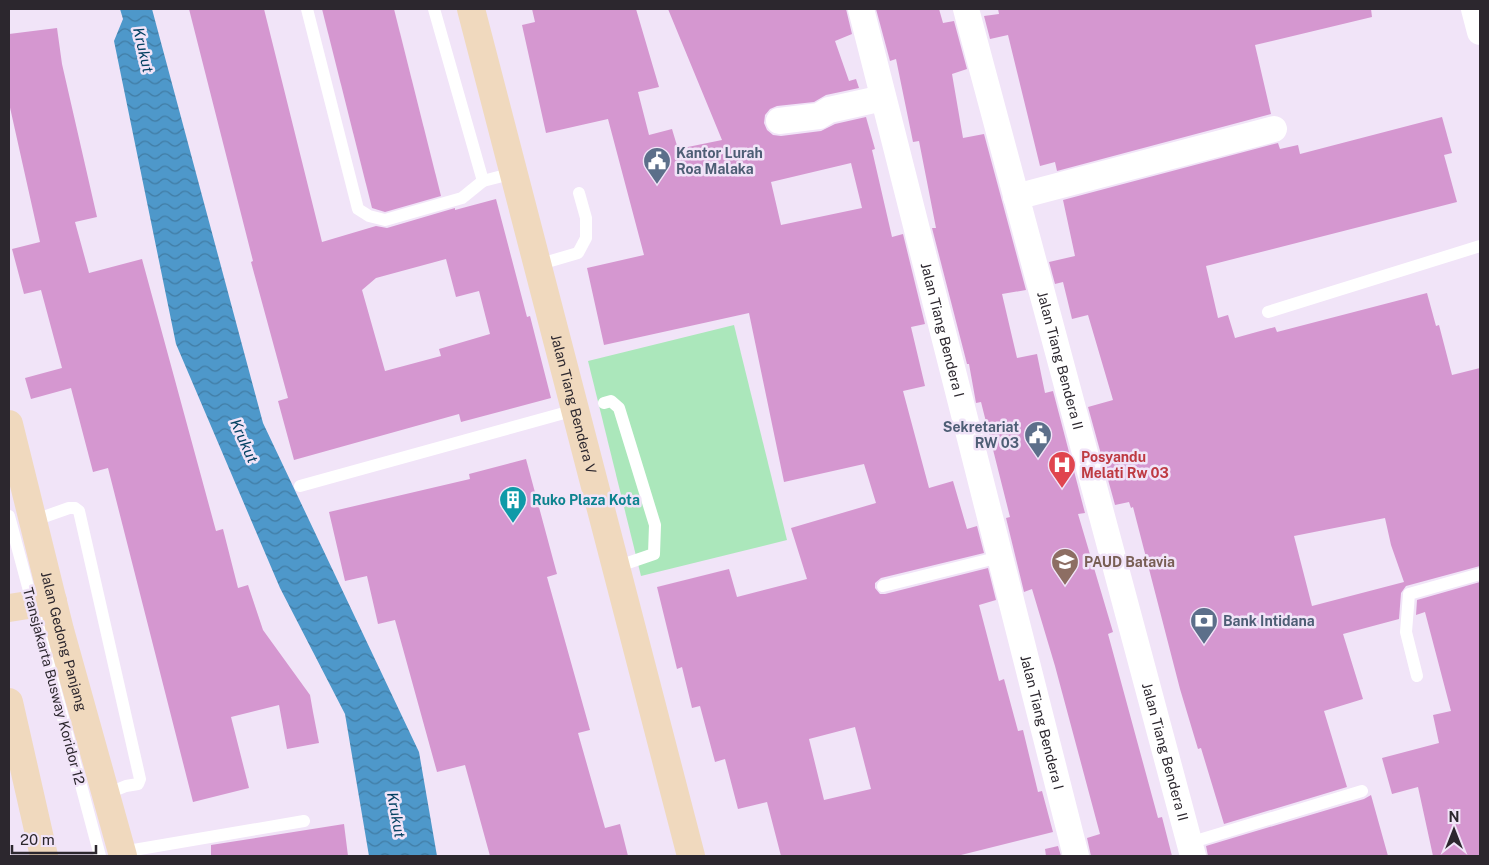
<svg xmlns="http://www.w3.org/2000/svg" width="1489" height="865" viewBox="0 0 1489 865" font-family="'Public Sans',sans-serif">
<defs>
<pattern id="water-waves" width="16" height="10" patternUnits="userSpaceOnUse" patternTransform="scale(1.25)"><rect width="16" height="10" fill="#4e98ca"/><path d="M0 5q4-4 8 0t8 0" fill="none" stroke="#417ca4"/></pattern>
</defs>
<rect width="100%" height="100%" fill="#f1e4f8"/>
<polygon fill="#abe7bb" points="734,325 787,540 641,576 588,361"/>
<polygon fill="url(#water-waves)" points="120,9 152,9 263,423 419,752 437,856 369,856 345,714 280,588 176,344 114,41 123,19"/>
<g fill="#d597d0" fill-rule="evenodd">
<path d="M189 9H264L322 242 376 226 387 228 455 208V210L496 199 527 317 530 316 551 398 461 422 459 414 294 460 278 401 288 398 251 262 253 261ZM446 259 456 297 479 291 490 334 439 349 441 356 385 371 362 290 376 278Z"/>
<polygon points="322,9 394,9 441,196 385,212 372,208"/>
<path d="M532 9H636L659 87 638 92 649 135 672 129 678 149 722 140 668 9H846L852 34 835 41 849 81 856 79 859 88 826 95 814 102 777 106 770 109 765 115 764 123 767 130 773 135 781 136 821 131 835 124 866 117 875 149 872 150 892 237 903 234 925 324 911 327 925 386 903 391 929 488 953 481 967 529 977 526 984 553 881 578 875 583V588L880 594H885L988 568 996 600 979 605 999 681 1004 679 1018 731 1023 730 1038 792 1042 791 1053 832 957 856H781L767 802 738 809 725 759 715 762 700 706 692 708 682 667 677 669 657 587 729 569 737 597 807 579 791 528 876 503 864 464 784 482 749 313 604 345 587 268 644 255 608 119 546 133 522 25 535 22ZM851 163 862 208 781 225 771 182ZM855 727 871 789 824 800 809 739Z"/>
<polygon points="876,9 939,9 943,23 954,21 967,69 952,74 963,138 984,134 1026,290 1002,294 1017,358 1037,354 1045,393 1053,391 1085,513 1078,514 1113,632 1108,634 1158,818 1162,817 1172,856 1091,856 1087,838 1100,834 1055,666 1032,589 1024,592 1006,518 1010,517 981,402 976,403 969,364 967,364 932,228 936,228 919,141 913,142 896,59 890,61"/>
<polygon points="998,9 1371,9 1372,17 1255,45 1271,114 1057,171 1055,162 1040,166 1008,35 990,39 984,16 999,14"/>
<polygon points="57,28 62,64 97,217 75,222 89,273 142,259 216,531 223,529 238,588 248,585 263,630 310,695 313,712 319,743 287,749 279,705 231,717 249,788 193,802 108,468 93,472 71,388 31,399 25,378 62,368 41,290 24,294 12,249 40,242 9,103 9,34"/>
<path d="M1442 117 1452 153 1444 155 1457 202 1206 266 1218 318 1228 315 1235 338 1275 327 1277 332 1427 293 1436 326 1439 325 1452 375 1480 368V566L1406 586 1401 593 1399 619 1343 634 1363 699 1324 711 1347 787 1224 824 1201 748 1198 749 1180 689 1133 507 1131 508 1129 502 1115 505 1088 407 1113 400 1088 315 1072 319 1063 282 1055 284 1049 262 1075 256 1063 200 1278 143 1280 149 1298 145 1300 154ZM1385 518 1391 545 1404 582 1312 606 1294 536Z"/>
<polygon points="526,459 557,574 547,577 590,730 578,733 605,828 620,824 628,856 490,856 465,765 437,772 395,620 378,624 367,576 345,581 329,512 470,479 469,474"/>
<polygon points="1480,582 1480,856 1433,856 1418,787 1392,794 1382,758 1439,743 1433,715 1451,711 1425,612 1416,615 1417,600"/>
<polygon points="1371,795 1388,856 1208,856 1206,846 1364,799"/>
<polygon points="344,824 348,856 211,856 211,845"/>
<polygon points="1058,846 1061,856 1046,856 1045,849"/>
</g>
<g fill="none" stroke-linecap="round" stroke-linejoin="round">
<g stroke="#fff" stroke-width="12">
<polyline points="307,9 358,209 369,216 385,220 462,198 483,181"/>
<polyline points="434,9 483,181 514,173"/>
<polyline points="537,265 578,253 586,238 586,218 579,193"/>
<polyline points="1268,312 1480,246"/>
<polyline points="604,403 611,401 619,408 655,525 654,554 616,567"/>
<polyline points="300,486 575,410"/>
<polyline points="9,516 100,856"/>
<polyline points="32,521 69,508 75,508 79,511 140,779 138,784 126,786 106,794"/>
<polyline points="883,586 1000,557"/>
<polyline points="1417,676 1406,632 1409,594 1480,574"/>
<polyline points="1189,843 1362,791"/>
<polyline points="122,852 304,821"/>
</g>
<g stroke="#fff" stroke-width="26">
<path id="s1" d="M861 9 1076 856"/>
<path id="s2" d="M966 9 1193 856"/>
<polyline points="1474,9 1480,32"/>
<polyline points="779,121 819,116 829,110 883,98"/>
<polyline points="1016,197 1274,129"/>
</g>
<g stroke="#f0d9be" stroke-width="28">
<path id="s3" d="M471 9 691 856"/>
<path id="s4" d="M9 424 60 630 123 856"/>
<polyline points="9,608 53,601"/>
<polyline points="9,702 44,856"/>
</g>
</g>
<defs>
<symbol id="civic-pin" viewBox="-11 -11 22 30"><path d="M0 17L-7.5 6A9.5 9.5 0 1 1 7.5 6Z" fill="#5c6f8a" stroke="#f1e4f8"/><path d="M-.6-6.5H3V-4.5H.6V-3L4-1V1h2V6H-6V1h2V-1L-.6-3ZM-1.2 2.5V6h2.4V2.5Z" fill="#fff"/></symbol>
<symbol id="hospital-pin" viewBox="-11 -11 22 30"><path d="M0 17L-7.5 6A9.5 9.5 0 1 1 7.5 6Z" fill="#e0444e" stroke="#f1e4f8"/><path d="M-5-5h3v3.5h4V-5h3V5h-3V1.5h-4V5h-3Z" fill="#fff"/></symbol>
<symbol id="building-pin" viewBox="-11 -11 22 30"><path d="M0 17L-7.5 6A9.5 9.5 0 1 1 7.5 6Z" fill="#0f9aa8" stroke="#f1e4f8"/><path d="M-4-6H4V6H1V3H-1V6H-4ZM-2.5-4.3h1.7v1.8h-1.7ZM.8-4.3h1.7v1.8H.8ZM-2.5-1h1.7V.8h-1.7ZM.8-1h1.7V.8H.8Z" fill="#fff"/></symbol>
<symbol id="school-pin" viewBox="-11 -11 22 30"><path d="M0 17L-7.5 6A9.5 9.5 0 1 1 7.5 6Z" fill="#8d6e63" stroke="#f1e4f8"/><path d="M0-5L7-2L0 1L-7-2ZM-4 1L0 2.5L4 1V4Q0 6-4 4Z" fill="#fff"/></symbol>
<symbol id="bank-pin" viewBox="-11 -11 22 30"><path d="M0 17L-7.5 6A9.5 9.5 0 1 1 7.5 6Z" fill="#5c6f8a" stroke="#f1e4f8"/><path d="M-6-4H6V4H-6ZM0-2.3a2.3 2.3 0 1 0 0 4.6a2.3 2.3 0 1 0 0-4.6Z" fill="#fff"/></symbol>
</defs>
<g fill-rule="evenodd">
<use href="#civic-pin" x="641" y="145" width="32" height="43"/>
<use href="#civic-pin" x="1022" y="419" width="32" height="43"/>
<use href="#hospital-pin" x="1046" y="449" width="32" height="43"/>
<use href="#building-pin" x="497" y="484" width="32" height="43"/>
<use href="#school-pin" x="1049" y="546" width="32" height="43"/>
<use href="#bank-pin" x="1188" y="605" width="32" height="43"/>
</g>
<g text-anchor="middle" stroke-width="5" stroke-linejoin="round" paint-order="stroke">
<g font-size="14" font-weight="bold" fill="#4e5e75" stroke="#f1e4f8" text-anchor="start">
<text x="676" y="158">Kantor Lurah<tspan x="676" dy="16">Roa Malaka</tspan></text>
<text x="1019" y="432" text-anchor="end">Sekretariat<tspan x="1019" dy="16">RW 03</tspan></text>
<text x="1223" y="626">Bank Intidana</text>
</g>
<g font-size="14" fill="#2c272e" stroke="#f1e4f8">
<text dy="5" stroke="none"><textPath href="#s1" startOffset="331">Jalan Tiang Bendera I</textPath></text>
<text dy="5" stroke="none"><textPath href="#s2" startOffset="364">Jalan Tiang Bendera II</textPath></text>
<text dy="5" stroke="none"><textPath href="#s3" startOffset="408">Jalan Tiang Bendera V</textPath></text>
<text dy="5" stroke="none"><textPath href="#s4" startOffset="224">Jalan Gedong Panjang</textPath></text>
<text transform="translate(54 686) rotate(75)" y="5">Transjakarta Busway Koridor 12</text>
<text dy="5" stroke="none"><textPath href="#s1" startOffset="736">Jalan Tiang Bendera I</textPath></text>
<text dy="5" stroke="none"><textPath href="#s2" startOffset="769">Jalan Tiang Bendera II</textPath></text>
</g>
<g font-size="14" font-weight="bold" fill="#be3a42" stroke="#f1e4f8" text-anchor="start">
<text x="1081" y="462">Posyandu<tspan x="1081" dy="16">Melati Rw 03</tspan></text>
</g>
<g font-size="14" font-weight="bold" fill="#0d838f" stroke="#f1e4f8" text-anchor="start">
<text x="532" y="505">Ruko Plaza Kota</text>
</g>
<g font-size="14" font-weight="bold" fill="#785e54" stroke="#f1e4f8" text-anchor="start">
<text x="1084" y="567">PAUD Batavia</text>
</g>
<g font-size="15" font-style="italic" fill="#034162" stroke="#f1e4f8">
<text transform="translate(143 50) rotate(77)" y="5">Krukut</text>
<text transform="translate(244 441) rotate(66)" y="5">Krukut</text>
<text transform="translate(396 815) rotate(80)" y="5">Krukut</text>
</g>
</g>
<rect width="1489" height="865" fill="none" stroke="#2c272e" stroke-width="20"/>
<g transform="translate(1454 830)" stroke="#f1e4f8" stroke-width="4" paint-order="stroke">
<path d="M0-4L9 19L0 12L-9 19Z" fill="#2c272e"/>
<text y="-8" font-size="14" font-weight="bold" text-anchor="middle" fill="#2c272e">N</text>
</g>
<path d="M12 845v8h84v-8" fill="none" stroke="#2c272e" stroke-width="2.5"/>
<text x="20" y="845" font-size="15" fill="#2c272e" stroke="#f1e4f8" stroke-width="4" paint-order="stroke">20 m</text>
</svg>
